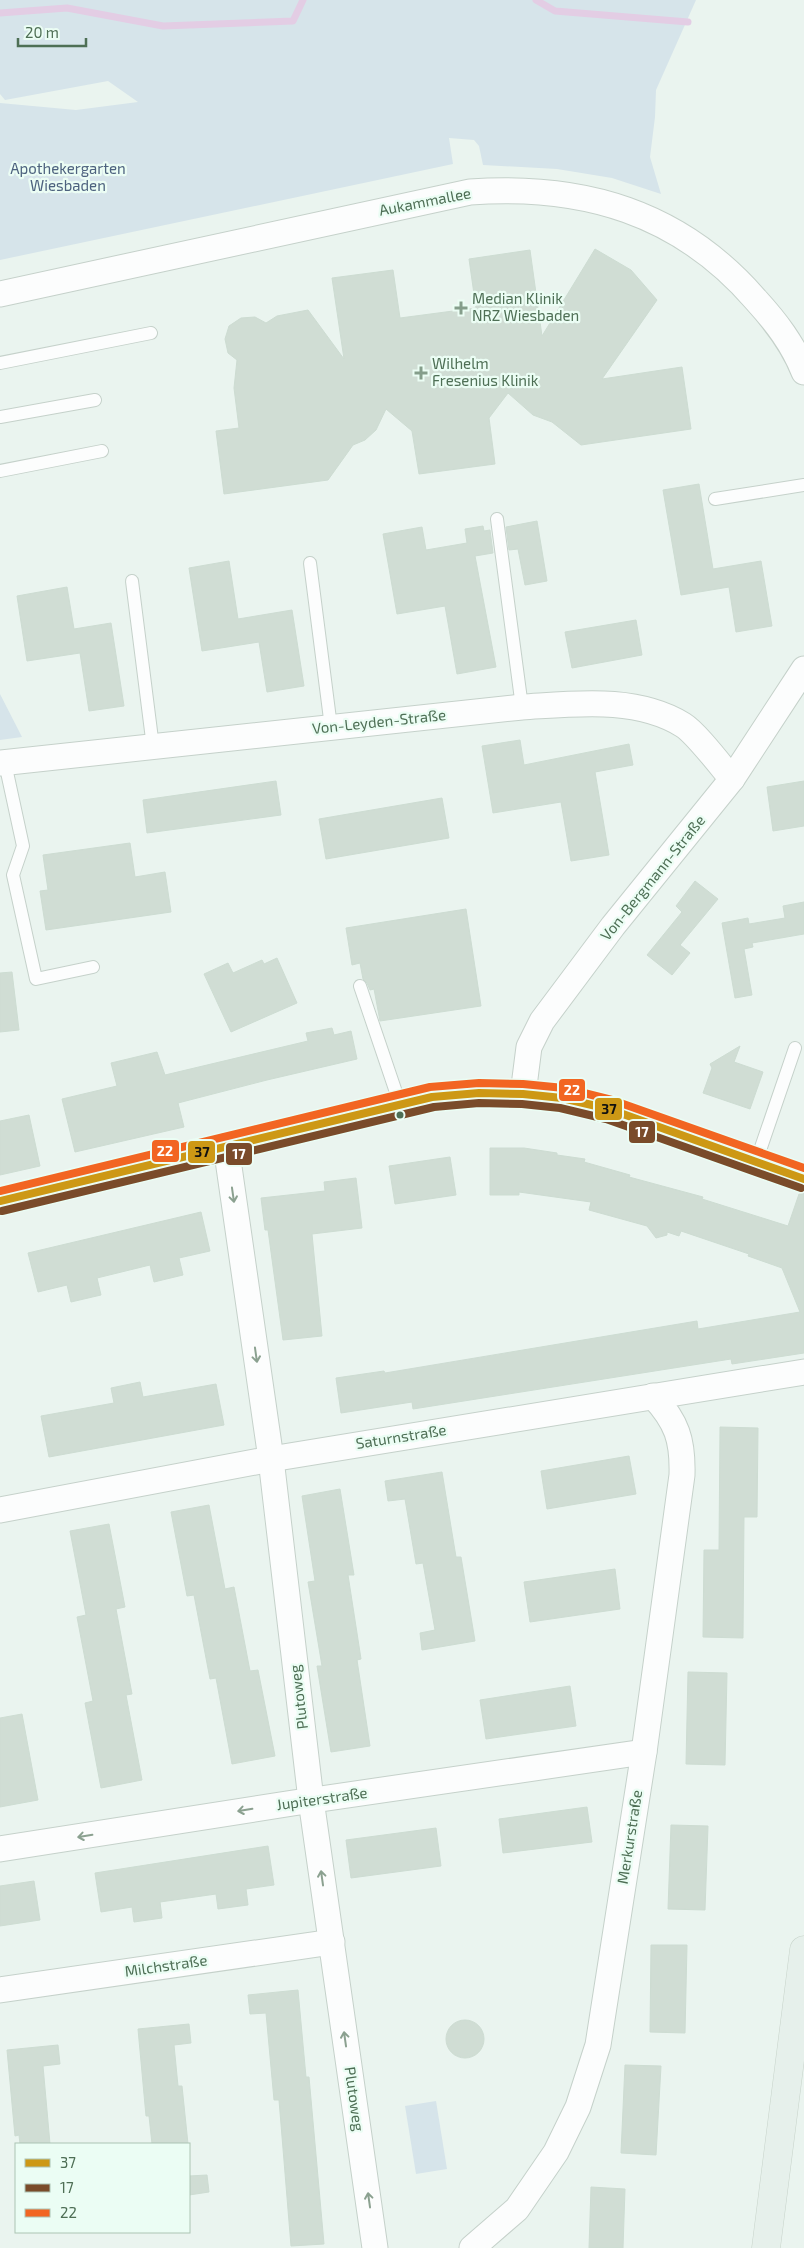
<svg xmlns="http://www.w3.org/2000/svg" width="804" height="2248" viewBox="0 0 804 2248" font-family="'Exo 2',sans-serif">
<rect width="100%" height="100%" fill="#eaf4ef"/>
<g fill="#d6e4ea">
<polygon points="0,0 696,0 656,90 655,117 650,157 661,194 612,178 557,169 483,165 479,146 474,140 449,138 453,164 0,260 0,103 76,110 138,102 108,81 5,100 0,94"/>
<polygon points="0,694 22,737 0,740"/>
<polygon points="436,2101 447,2169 416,2174 405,2106"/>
</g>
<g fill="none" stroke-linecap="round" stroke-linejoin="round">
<g stroke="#e3cde4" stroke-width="7">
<polyline points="536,0 555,11 688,22"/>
<polyline points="0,13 67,8 163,26 293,21 303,0"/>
</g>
</g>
<g fill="#d0ddd4" stroke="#cddcd2">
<polygon points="595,249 631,270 657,300 602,379 682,367 691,429 581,445 552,422 533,415 508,393 489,418 495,464 419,474 412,431 386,409 376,430 365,440 353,445 328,480 224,494 216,431 239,428 234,388 237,360 228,353 225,339 229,326 241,318 255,317 266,323 277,316 308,310 344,359 332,278 393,270 400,318 476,308 469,259 530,250 542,336"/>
<polygon points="699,484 713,569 761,561 772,626 736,632 729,587 681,595 663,490"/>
<polygon points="537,521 547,581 525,585 518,549 509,550 506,527"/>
<polygon points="483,526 484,531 490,530 493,553 475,556 496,667 457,674 445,606 397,614 383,534 422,527 426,550 467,543 465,529"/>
<polygon points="229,561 238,619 292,610 304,686 267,692 259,642 202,651 189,568"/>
<polygon points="67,587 74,629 111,623 124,706 89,711 80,653 27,661 17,596"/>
<polygon points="636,620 642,655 572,668 565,632"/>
<polygon points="520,740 524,765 629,744 633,765 595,772 609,855 571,861 561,802 493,813 482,746"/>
<polygon points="276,781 281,815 147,833 143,800"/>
<polygon points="804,781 804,826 773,831 767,787"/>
<polygon points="442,798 449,838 326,859 319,819"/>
<polygon points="130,843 135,877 165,872 171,912 46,930 40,891 48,890 43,855"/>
<polygon points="695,881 718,899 680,945 690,953 672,975 647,955 682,912 676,906"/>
<polygon points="804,902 804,934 752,943 753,947 744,949 752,995 735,998 722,923 748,918 749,924 785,918 783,906"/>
<polygon points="466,909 481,1006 380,1021 374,989 370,990 367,983 363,979 360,963 352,965 346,928"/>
<polygon points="277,958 297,1003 231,1032 204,974 228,963 233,973 262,960 264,964"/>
<polygon points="12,972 19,1030 0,1032 0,973"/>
<polygon points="332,1028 334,1035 351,1031 357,1059 267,1080 178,1103 184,1127 75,1152 62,1099 117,1086 111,1063 157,1052 165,1075 308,1041 306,1033"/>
<polygon points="740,1046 734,1062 763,1072 750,1109 703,1093 712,1068 710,1064"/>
<polygon points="29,1115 40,1166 0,1175 0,1121"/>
<polygon points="490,1148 524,1148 557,1153 557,1155 585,1159 584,1162 630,1175 629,1177 703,1197 702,1199 788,1226 799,1194 804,1194 804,1353 732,1364 731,1359 413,1409 412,1402 341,1413 336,1378 384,1371 385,1373 697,1321 698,1329 800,1312 782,1268 748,1256 749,1254 681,1231 679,1236 667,1232 667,1235 656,1238 647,1226 589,1210 591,1202 519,1192 519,1195 490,1195"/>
<polygon points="450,1157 456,1195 395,1204 389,1166"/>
<polygon points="356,1178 362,1228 312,1234 322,1336 283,1340 268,1230 265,1230 261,1198 325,1191 324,1182"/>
<polygon points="201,1212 210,1251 179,1258 183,1275 154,1282 150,1265 97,1278 101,1295 71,1302 67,1285 38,1292 28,1253"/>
<polygon points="140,1382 143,1397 216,1384 224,1425 49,1457 41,1416 114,1403 111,1388"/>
<polygon points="720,1427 758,1428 757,1517 744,1517 743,1638 703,1637 704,1550 719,1550"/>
<polygon points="629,1456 636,1494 547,1509 541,1471"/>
<polygon points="442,1472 456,1557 461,1557 475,1641 422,1650 420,1633 435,1630 423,1563 416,1564 405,1499 388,1501 385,1481"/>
<polygon points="340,1489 354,1575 348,1575 361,1659 357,1660 370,1746 331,1752 317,1666 322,1666 308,1582 315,1581 302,1496"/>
<polygon points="209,1505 225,1589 234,1587 250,1671 258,1670 275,1756 232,1764 216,1678 210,1679 194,1595 187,1596 171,1512"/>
<polygon points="109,1524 125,1607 116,1609 132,1694 126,1695 142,1780 101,1788 85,1703 93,1701 77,1617 86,1615 70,1531"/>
<polygon points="615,1569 620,1609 530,1622 524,1582"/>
<polygon points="688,1672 727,1673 725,1765 686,1764"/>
<polygon points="570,1686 576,1726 486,1739 480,1700"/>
<polygon points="22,1714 38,1800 0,1807 0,1718"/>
<polygon points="587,1807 592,1842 503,1853 499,1819"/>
<polygon points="671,1825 708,1826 705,1910 668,1909"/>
<polygon points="436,1828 441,1866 351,1878 346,1840"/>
<polygon points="268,1846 274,1885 246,1889 248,1905 218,1909 216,1894 160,1902 162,1918 134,1922 132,1907 101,1912 95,1873"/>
<polygon points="34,1881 40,1920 0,1926 0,1886"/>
<polygon points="651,1945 687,1945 685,2033 650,2032"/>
<polygon points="298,1990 306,2077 309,2077 324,2244 291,2246 279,2100 274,2100 266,2013 250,2014 248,1995"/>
<circle cx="465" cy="2039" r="19"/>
<polygon points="189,2024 191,2043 174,2045 178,2086 182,2086 188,2144 152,2144 149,2116 146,2116 138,2029"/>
<polygon points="58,2045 60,2064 43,2066 50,2144 20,2144 19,2135 15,2136 7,2050"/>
<polygon points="625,2065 661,2066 656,2155 621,2153"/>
<polygon points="207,2175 209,2192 189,2195 189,2176"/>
<polygon points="591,2187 625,2189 623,2248 589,2248"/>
</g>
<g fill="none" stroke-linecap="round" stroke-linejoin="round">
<defs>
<g id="service">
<polyline points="0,363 151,333"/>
<polyline points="0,417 95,400"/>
<polyline points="0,471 102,451"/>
<polyline points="715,499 804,485"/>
<polyline points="497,519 522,707"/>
<polyline points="310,563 331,727"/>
<polyline points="132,581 153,747"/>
<polyline points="5,763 23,846 13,875 36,979 93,967"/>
<polyline points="360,986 400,1104"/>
<polyline points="756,1162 795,1048"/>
</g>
<g id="minor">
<path d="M0 294 470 192C583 184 680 212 756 300 776 322 793 344 804 372"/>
<path d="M0 763 522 707C575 704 636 696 683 725 696 733 721 766 732 779"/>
<polyline points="523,1094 529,1047 542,1021 613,926 732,779 804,669"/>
<polyline points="226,1146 271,1459 311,1800 375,2248"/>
<polyline points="0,1510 271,1459 804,1372"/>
<polyline points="0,1849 293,1803 644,1752"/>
<polyline points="0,1990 332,1942"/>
<path d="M472 2248 517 2209 556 2152 578 2107 598 2045 644 1752 682 1475C683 1440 677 1422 653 1396"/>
</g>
<polyline id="secondary" points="0,1201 390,1107 432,1097 479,1093 523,1094 562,1098 609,1109 804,1179"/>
<polyline id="primary" points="766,2248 804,1950"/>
</defs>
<use href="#service" stroke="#c5d1ca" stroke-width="14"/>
<use href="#minor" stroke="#c5d1ca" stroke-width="27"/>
<use href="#secondary" stroke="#c7d3cb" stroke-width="29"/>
<use href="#primary" stroke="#c7d3ca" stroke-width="29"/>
<use href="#service" stroke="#fcfdfd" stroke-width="12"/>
<use href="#minor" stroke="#fcfdfd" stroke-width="25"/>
<use href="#secondary" stroke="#fcfdfd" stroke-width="28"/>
<use href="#primary" stroke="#e6f0eb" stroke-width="28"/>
<defs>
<polyline id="bus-1" points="0,1201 432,1097 479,1093 523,1094 562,1098 609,1109 804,1179"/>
<polyline id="bus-2" points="2,1211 434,1107 479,1103 522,1104 560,1108 606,1119 801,1188"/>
<polyline id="bus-3" points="0,1191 430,1087 479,1083 523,1084 564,1088 612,1100 804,1168"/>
</defs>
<use href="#bus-1" stroke="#ebfdf4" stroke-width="11"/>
<use href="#bus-2" stroke="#ebfdf4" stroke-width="11"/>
<use href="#bus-3" stroke="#ebfdf4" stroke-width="11"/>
<use href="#bus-1" stroke="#cd9815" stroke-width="8"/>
<use href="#bus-2" stroke="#7a4b2a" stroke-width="8"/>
<use href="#bus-3" stroke="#f26522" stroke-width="8"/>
</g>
<defs><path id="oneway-shaft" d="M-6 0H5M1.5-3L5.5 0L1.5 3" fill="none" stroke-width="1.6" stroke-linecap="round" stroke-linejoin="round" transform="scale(1.25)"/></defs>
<g stroke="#8ba190">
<use href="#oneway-shaft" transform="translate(233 1195) rotate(82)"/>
<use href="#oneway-shaft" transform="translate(256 1355) rotate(82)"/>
<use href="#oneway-shaft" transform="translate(245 1810) rotate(171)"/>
<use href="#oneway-shaft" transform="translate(85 1836) rotate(171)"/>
<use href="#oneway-shaft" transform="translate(322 1878) rotate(-98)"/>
<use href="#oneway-shaft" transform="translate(345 2039) rotate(-98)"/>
<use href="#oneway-shaft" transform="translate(369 2200) rotate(-98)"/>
</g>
<g fill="#859e8b" stroke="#ebfdf4" stroke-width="2">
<path d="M458.5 300.5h5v5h5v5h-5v5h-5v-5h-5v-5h5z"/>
<path d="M418.5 365.5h5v5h5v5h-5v5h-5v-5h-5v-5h5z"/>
</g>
<circle fill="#4e6f55" stroke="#ebfdf4" stroke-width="2" cx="400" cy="1115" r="4.5"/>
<g text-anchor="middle" stroke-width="4.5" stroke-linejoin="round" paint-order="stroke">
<g font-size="15" fill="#4d627e" stroke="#ebfdf4">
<text x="68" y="174">Apothekergarten<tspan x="68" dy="17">Wiesbaden</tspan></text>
</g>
<g font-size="15" fill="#4e6f55" stroke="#ebfdf4">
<text transform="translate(425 202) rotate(-11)" y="5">Aukammallee</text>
<text transform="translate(379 722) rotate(-6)" y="5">Von-Leyden-Straße</text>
<text transform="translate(653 878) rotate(-51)" y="5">Von-Bergmann-Straße</text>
<text transform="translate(401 1437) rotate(-9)" y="5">Saturnstraße</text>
<text transform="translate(299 1697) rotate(-97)" y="5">Plutoweg</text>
<text transform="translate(322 1799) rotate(-8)" y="5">Jupiterstraße</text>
<text transform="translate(630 1837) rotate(-81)" y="5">Merkurstraße</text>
<text transform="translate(166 1966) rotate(-8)" y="5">Milchstraße</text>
<text transform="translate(354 2099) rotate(82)" y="5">Plutoweg</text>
</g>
<g font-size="15" fill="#4e6f55" stroke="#ebfdf4" text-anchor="start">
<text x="472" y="304">Median Klinik<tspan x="472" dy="17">NRZ Wiesbaden</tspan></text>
<text x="432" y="369">Wilhelm<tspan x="432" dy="17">Fresenius Klinik</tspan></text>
</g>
</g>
<g stroke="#ebfdf4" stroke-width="2">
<rect x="558" y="1078" width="28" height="24" rx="5" fill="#f26522"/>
<rect x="594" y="1097" width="29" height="24" rx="5" fill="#cd9815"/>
<rect x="628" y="1120" width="28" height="24" rx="5" fill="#7a4b2a"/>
<rect x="151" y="1139" width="29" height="24" rx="5" fill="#f26522"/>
<rect x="187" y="1140" width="29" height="24" rx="5" fill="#cd9815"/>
<rect x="225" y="1142" width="28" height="24" rx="5" fill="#7a4b2a"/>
</g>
<g font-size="14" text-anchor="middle" font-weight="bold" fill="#fff">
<text x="572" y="1095">22</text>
<text x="642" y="1137">17</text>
<text x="165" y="1156">22</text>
<text x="239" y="1159">17</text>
</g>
<g font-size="14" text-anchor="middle" font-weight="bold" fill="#111">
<text x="609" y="1114">37</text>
<text x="202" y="1157">37</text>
</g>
<rect x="15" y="2143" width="175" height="90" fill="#ebfdf4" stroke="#acc4b4"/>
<rect x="25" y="2159" width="25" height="8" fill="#cd9815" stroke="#acc4b4"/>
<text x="60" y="2168" font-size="15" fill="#4e6f55">37</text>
<rect x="25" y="2184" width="25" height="8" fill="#7a4b2a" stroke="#acc4b4"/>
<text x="60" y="2193" font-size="15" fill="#4e6f55">17</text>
<rect x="25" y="2209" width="25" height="8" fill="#f26522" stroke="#acc4b4"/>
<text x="60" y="2218" font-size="15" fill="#4e6f55">22</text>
<path d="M18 38v8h68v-8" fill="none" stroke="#4e6f55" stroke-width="2.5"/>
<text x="25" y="38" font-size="15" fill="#4e6f55" stroke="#ebfdf4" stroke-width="4" paint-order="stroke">20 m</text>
</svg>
